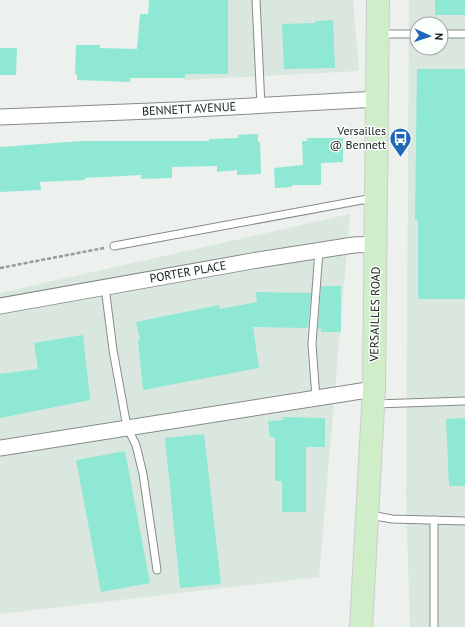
<svg xmlns="http://www.w3.org/2000/svg" width="465" height="627" viewBox="0 0 465 627" font-family="'PT Sans',sans-serif">
<rect width="100%" height="100%" fill="#ecf1ee"/>
<g fill="#dae7df" fill-rule="evenodd">
<polygon points="190,0 353,0 359,71 184,80"/>
<path d="M409 0H465V627H410L406 496ZM417 24H441V48H417Z"/>
<polygon points="350,214 319,577 0,614 0,293"/>
</g>
<g fill="#8ee8d4">
<polygon points="149,0 228,0 228,74 185,74 185,78 130,78 130,82 77,80 77,74 75,74 76,45 100,45 100,48 137,49 140,14 148,14"/>
<rect x="435" y="0" width="30" height="15"/>
<polygon points="333,20 335,68 284,69 282,24 315,23 315,21"/>
<polygon points="0,48 17,48 16,75 0,75"/>
<polygon points="417,69 465,69 465,299 418,299 418,220 415,220"/>
<polygon points="258,134 258,142 260,142 261,174 237,175 237,170 217,172 217,166 172,167 172,178 141,179 141,175 85,178 85,180 40,182 41,190 0,192 0,147 83,141 209,141 209,139 238,138 238,135"/>
<polygon points="307,138 343,138 343,162 321,163 321,185 292,185 292,187 275,188 274,168 303,165 302,141 307,141"/>
<polygon points="321,286 341,286 341,332 321,332 321,329 318,329"/>
<polygon points="256,292 311,293 308,328 253,327 259,368 143,390 138,340 140,340 136,322 219,305 220,309 257,302"/>
<polygon points="83,335 90,400 0,418 0,374 38,369 34,343"/>
<polygon points="283,417 325,418 325,447 306,447 306,512 282,512 282,481 275,481 275,438 270,437 268,421 283,420"/>
<polygon points="465,418 465,486 449,486 446,419"/>
<polygon points="204,434 221,584 180,588 165,438"/>
<polygon points="125,451 150,583 101,592 76,460"/>
</g>
<g fill="none" stroke-linecap="round" stroke-linejoin="round">
<defs>
<g id="lane">
<polyline points="256,0 261,106"/>
<polyline points="381,34 417,34"/>
<polyline points="441,34 465,34"/>
<polyline points="114,246 373,198"/>
<polyline points="105,287 113,350 127,427 136,445 143,474 157,570"/>
<polyline points="316,398 312,344 319,251"/>
<polyline points="375,404 465,401"/>
<polyline points="370,515 392,519 465,521"/>
<polyline points="434,520 434,627"/>
</g>
<g id="street">
<polyline points="0,117 176,110 378,99"/>
<polyline points="0,306 252,261 354,245 376,244"/>
<polyline points="0,448 374,389"/>
</g>
<polyline id="primary" points="361,627 374,389 378,0"/>
</defs>
<use href="#lane" stroke="#878b88" stroke-width="9"/>
<use href="#street" stroke="#878b88" stroke-width="17"/>
<use href="#primary" stroke="#cdcdcd" stroke-width="24"/>
<polyline stroke="#979b99" stroke-width="2.5" stroke-dasharray="4 2" stroke-linecap="butt" points="0,268 104,248"/>
<use href="#lane" stroke="#fff" stroke-width="7"/>
<use href="#street" stroke="#fff" stroke-width="15"/>
<use href="#primary" stroke="#cfedc8" stroke-width="22"/>
</g>
<defs>
<symbol id="bus-pin" viewBox="-11 -11 22 30"><path d="M0 17L-7.5 6A9.5 9.5 0 1 1 7.5 6Z" fill="#2167b8" stroke="#f9fffb"/><path d="M-5-6H5V4H4V6H2V4H-2V6H-4V4H-5ZM-3.5-4V0h7V-4ZM-3.5 1.2v1.5H-2V1.2ZM2 1.2v1.5H3.5V1.2Z" fill="#fff"/></symbol>
</defs>
<g fill-rule="evenodd">
<use href="#bus-pin" x="388" y="126" width="25" height="34"/>
</g>
<g text-anchor="middle" stroke-width="3" stroke-linejoin="round" paint-order="stroke">
<g font-size="12" fill="#1a1c1b" stroke="#f9fffb">
<text transform="translate(189 109) rotate(-3)" y="4">BENNETT AVENUE</text>
<text transform="translate(188 272) rotate(-10)" y="4">PORTER PLACE</text>
<text transform="translate(375 314) rotate(-89)" y="4">VERSAILLES ROAD</text>
</g>
<g font-size="12" fill="#1a1c1b" stroke="#f9fffb" text-anchor="end">
<text x="386" y="135">Versailles<tspan x="386" dy="14">@ Bennett</tspan></text>
</g>
</g>
<g transform="translate(429 36) rotate(93)"><circle r="19" fill="#f9fffb" stroke="#a0a4a1"/>
<path d="M0-3L7 15L0 10L-7 15Z" fill="#2167b8"/>
<text y="-6" font-size="11" font-weight="bold" text-anchor="middle" fill="#1a1c1b">N</text>
</g>
</svg>
